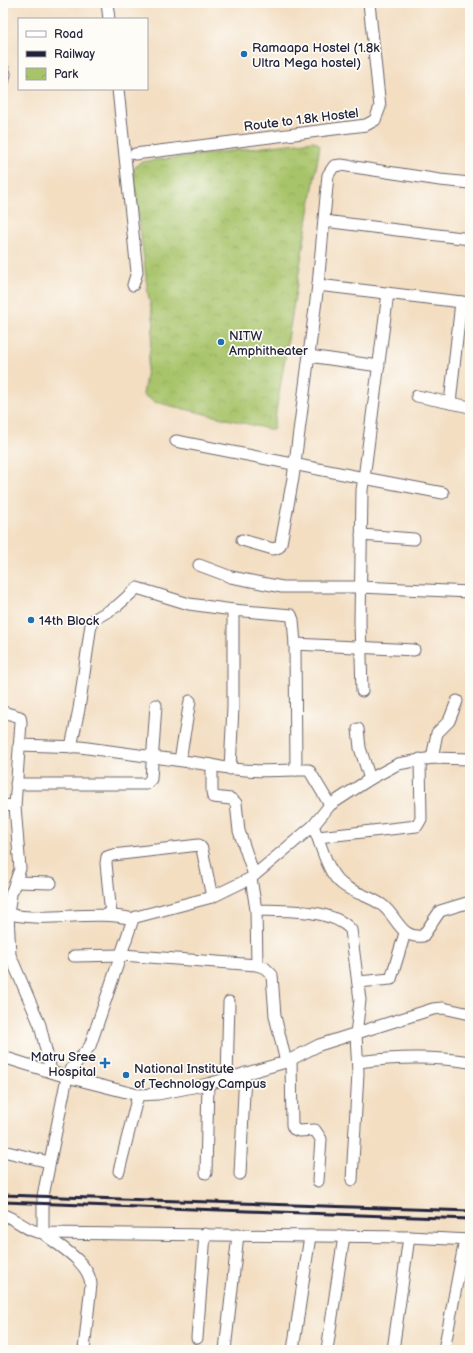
<svg xmlns="http://www.w3.org/2000/svg" width="473" height="1353" viewBox="0 0 473 1353" font-family="'Balsamiq Sans',sans-serif">
<defs>
<pattern id="park-crowns" width="20" height="18" patternUnits="userSpaceOnUse"><rect width="20" height="18" fill="#a8c46b"/><path d="M2 6a3 3 0 1 1 6 0M12 15a3 3 0 1 1 6 0" fill="none" stroke="#90a85e"/></pattern>
</defs>
<rect width="100%" height="100%" fill="#fdfcf7"/>
<filter id="ink" filterUnits="userSpaceOnUse"><feTurbulence type="fractalNoise" baseFrequency=".025" numOctaves="2"/><feDisplacementMap in="SourceGraphic" scale="8" xChannelSelector="R" yChannelSelector="G"/><feConvolveMatrix kernelMatrix="1 2 1 2 8 2 1 2 1" color-interpolation-filters="sRGB"/></filter>
<filter id="wash" filterUnits="userSpaceOnUse"><feTurbulence type="fractalNoise" baseFrequency=".012" numOctaves="4" result="noise"/><feDisplacementMap in="SourceGraphic" scale="16" xChannelSelector="R" yChannelSelector="G"/><feGaussianBlur stdDeviation="0.9" result="paint"/><feColorMatrix in="noise" values="0 0 0 0 0 0 0 0 0 0 0 0 0 0 0 0 0 1.4 0 .05"/><feComposite in="paint" operator="in"/></filter>
<g filter="url(#wash)">
<rect width="100%" height="100%" fill="#f3dec2"/>
<polygon fill="url(#park-crowns)" stroke="#657353" points="314,141 320,145 273,430 155,402 143,395 154,323 148,294 133,170 140,162"/>
</g>
<g filter="url(#ink)">
<g fill="none" stroke-linecap="round" stroke-linejoin="round">
<defs>
<g id="minor">
<polyline points="107,3 109,19"/>
<polyline points="3,69 5,74 3,83"/>
<polyline points="118,89 137,272 133,285"/>
<polyline points="135,154 366,125 375,120 380,107 369,3"/>
<polyline points="324,221 470,239"/>
<polyline points="318,285 328,175 334,166 341,165 440,180 470,183"/>
<polyline points="388,293 364,478 443,493"/>
<polyline points="309,356 379,366"/>
<polyline points="417,396 470,407"/>
<polyline points="450,403 461,302"/>
<polyline points="176,441 364,478 362,490 360,622 362,691"/>
<polyline points="361,535 414,539"/>
<polyline points="242,540 273,549 279,547 281,543 293,478 318,285 470,303"/>
<polyline points="199,565 231,577 282,587 360,587 470,592"/>
<polyline points="3,712 20,717 21,722 15,806 3,805"/>
<polyline points="358,729 360,748 370,779"/>
<path d="M19 745 80 747 212 765C240 772 267 771 296 770"/>
<polyline points="71,747 79,709 91,624 93,620 117,606 137,588 189,604 233,610"/>
<polyline points="432,758 437,733 449,721 457,701"/>
<polyline points="180,760 190,701"/>
<polyline points="212,765 212,791 213,797 231,799 236,803 239,831 254,875"/>
<polyline points="230,769 233,707 233,610 291,615 293,620 295,644"/>
<polyline points="16,784 146,784 151,779 156,705"/>
<polyline points="330,805 309,770 296,770 295,644 414,650"/>
<path d="M313 826C320 841 324 860 333 874 345 893 366 893 382 905 397 916 400 939 423 936L440 911 470 902"/>
<polyline points="318,837 417,826 421,819 420,759"/>
<polyline points="17,882 51,883"/>
<path d="M256 910C283 911 333 908 351 930L360 1000 356 1034 358 1073 352 1180"/>
<polyline points="3,914 8,914 11,894 20,869 15,806"/>
<polyline points="111,915 106,863 107,857 113,855 199,845 202,849 212,897"/>
<polyline points="74,956 122,955 257,965 256,910 251,878"/>
<polyline points="257,965 265,968 272,975 275,1016 286,1062"/>
<polyline points="358,982 391,979 405,933"/>
<polyline points="3,1057 67,1077 138,1095 158,1094 208,1084 286,1062 319,1045 433,1009 443,1008 470,1014"/>
<polyline points="291,1059 292,1125 294,1129 299,1131 315,1130 321,1139 318,1181"/>
<path d="M358 1062C396 1057 432 1056 470 1062"/>
<path d="M51 1071 40 1025 10 955 8 914C49 923 92 909 133 919"/>
<polyline points="227,1078 229,1002"/>
<polyline points="3,1151 49,1162"/>
<polyline points="119,1171 138,1095"/>
<polyline points="206,1173 208,1084"/>
<polyline points="240,1174 245,1073"/>
<path d="M3 1215C18 1219 27 1232 43 1233L409 1237 470 1240"/>
<polyline points="197,1338 205,1234"/>
<path d="M84 1350 91 1284C88 1261 60 1247 43 1233V1196L67 1077 72 1068 90 1046 133 919 136 917 212 897 251 878 313 826 330 805 370 779 398 764 432 758 470 759"/>
<polyline points="225,1350 238,1235"/>
<polyline points="293,1350 310,1236"/>
<polyline points="327,1350 344,1236"/>
<polyline points="393,1350 409,1237"/>
<polyline points="444,1350 465,1240"/>
</g>
</defs>
<use href="#minor" stroke="#6b646a" stroke-width="13"/>
<use href="#minor" stroke="#fff" stroke-width="11"/>
<g stroke="#22223b" stroke-width="3">
<polyline points="3,1195 470,1211"/>
<polyline points="3,1202 470,1219"/>
</g>
</g>
</g>
<g fill="#1f6fb2" stroke="#fdfcf7" stroke-width="1.5">
<circle cx="244" cy="54" r="4"/>
<circle cx="221" cy="342" r="4"/>
<circle cx="31" cy="620" r="4"/>
<path d="M103 1057h4v4h4v4h-4v4h-4v-4h-4v-4h4z"/>
<circle cx="126" cy="1075" r="4"/>
</g>
<g text-anchor="middle" stroke-width="3.5" stroke-linejoin="round" paint-order="stroke">
<g font-size="13" fill="#22223b" stroke="#fdfcf7" text-anchor="start">
<text x="252" y="52">Ramaapa Hostel (1.8k<tspan x="252" dy="15">Ultra Mega hostel)</tspan></text>
<text x="229" y="340">NITW<tspan x="229" dy="15">Amphitheater</tspan></text>
<text x="39" y="625">14th Block</text>
<text x="96" y="1061" text-anchor="end">Matru Sree<tspan x="96" dy="15">Hospital</tspan></text>
<text x="134" y="1073">National Institute<tspan x="134" dy="15">of Technology Campus</tspan></text>
</g>
<g font-size="13" fill="#22223b" stroke="#fdfcf7">
<text transform="translate(301 119) rotate(-7)" y="5">Route to 1.8k Hostel</text>
</g>
</g>
<rect width="473" height="1353" fill="none" stroke="#fdfcf7" stroke-width="16"/>
<rect x="18" y="18" width="130" height="72" fill="#fdfcf7" stroke="#a5a5ac"/>
<rect x="26" y="31" width="20" height="6" fill="#ffffff" stroke="#a5a5ac"/>
<text x="54" y="38" font-size="12" fill="#22223b">Road</text>
<rect x="26" y="51" width="20" height="6" fill="#22223b" stroke="#a5a5ac"/>
<text x="54" y="58" font-size="12" fill="#22223b">Railway</text>
<rect x="26" y="68" width="20" height="12" fill="url(#park-crowns)" stroke="#a5a5ac"/>
<text x="54" y="78" font-size="12" fill="#22223b">Park</text>
</svg>
